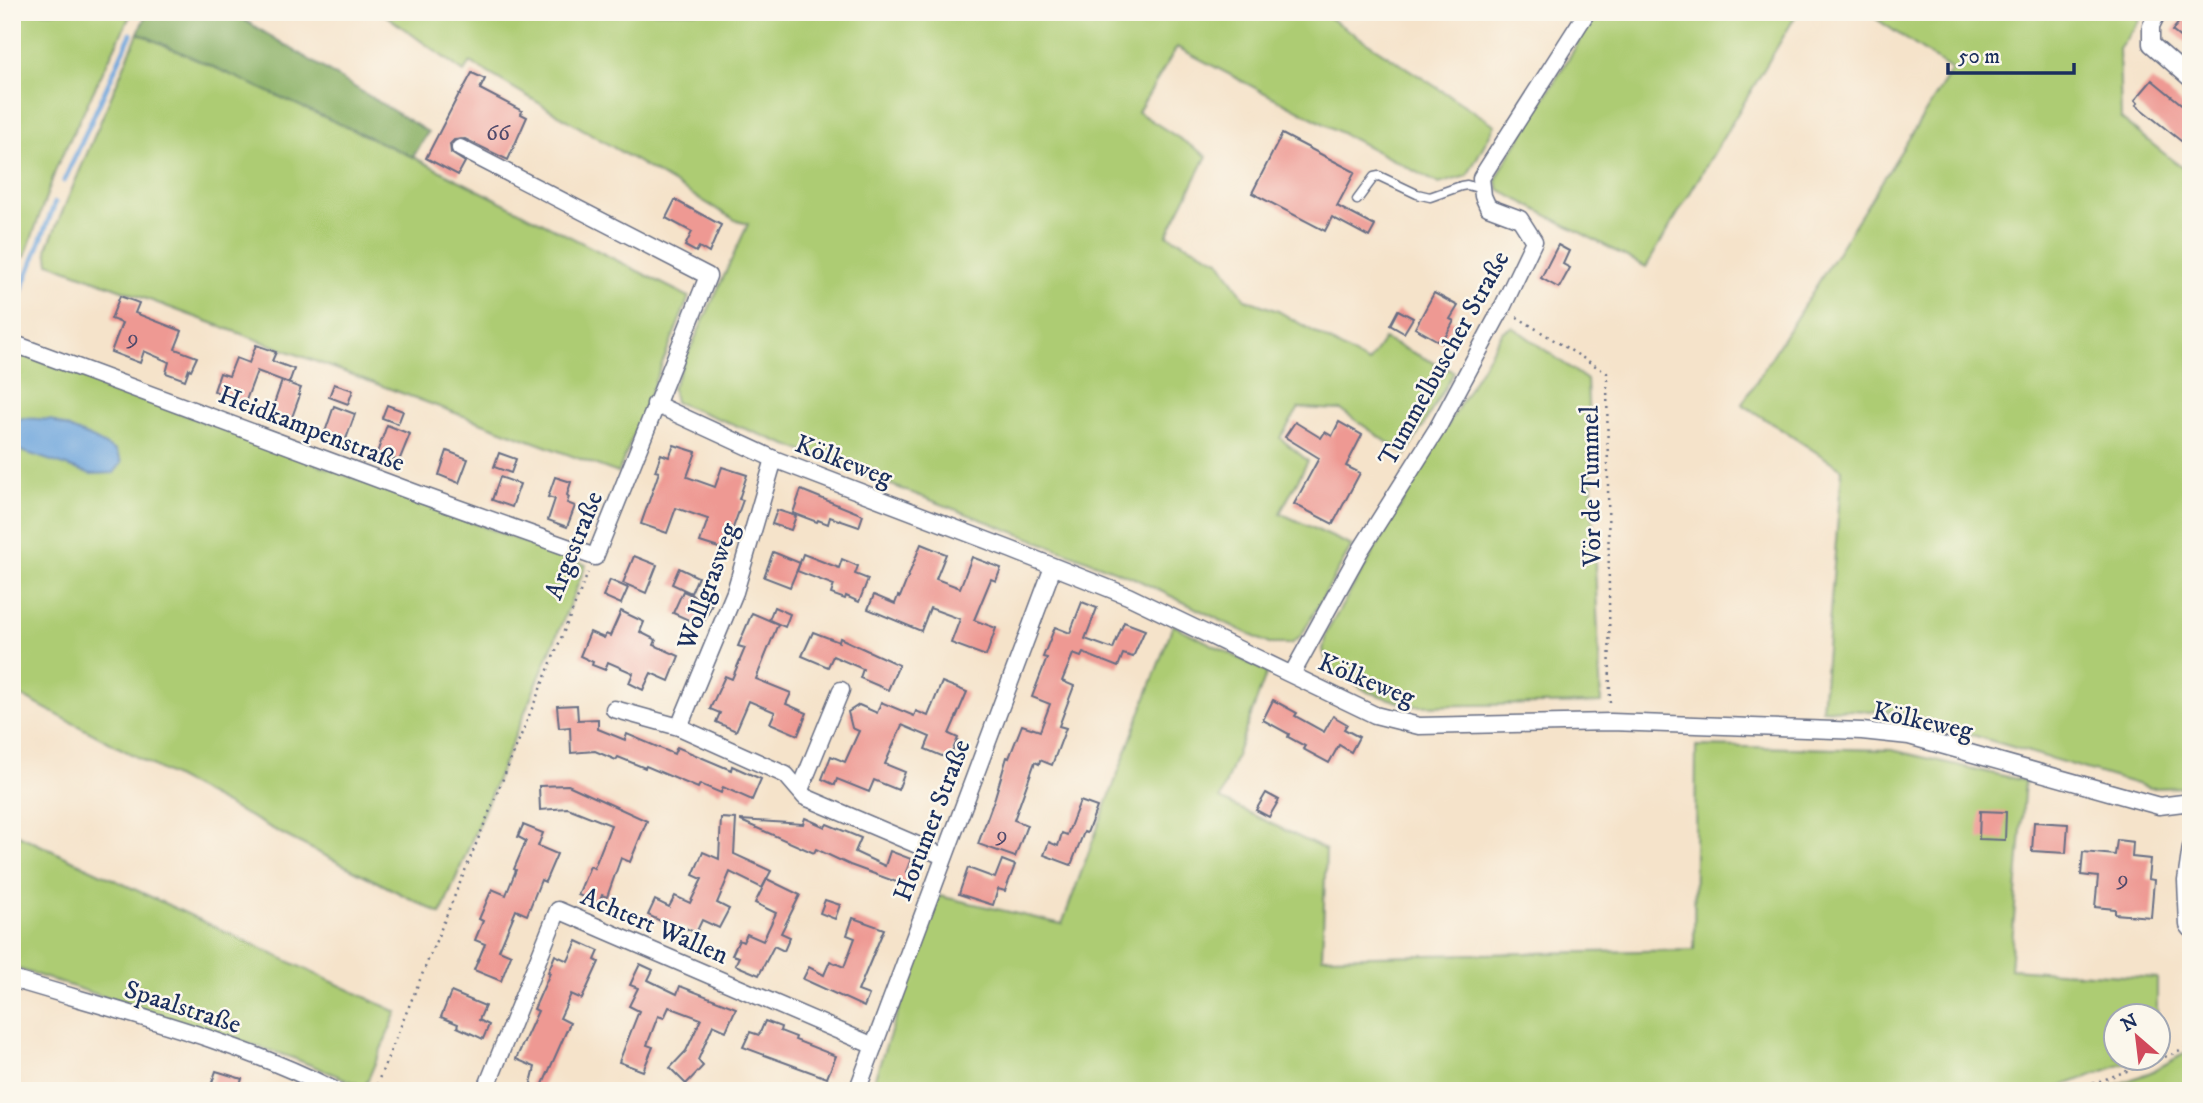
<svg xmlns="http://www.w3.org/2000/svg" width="2203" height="1103" viewBox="0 0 2203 1103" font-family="'IM FELL DW Pica',serif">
<rect width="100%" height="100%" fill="#fbf7ec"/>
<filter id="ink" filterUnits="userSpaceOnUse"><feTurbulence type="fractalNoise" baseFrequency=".0143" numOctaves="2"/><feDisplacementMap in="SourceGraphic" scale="14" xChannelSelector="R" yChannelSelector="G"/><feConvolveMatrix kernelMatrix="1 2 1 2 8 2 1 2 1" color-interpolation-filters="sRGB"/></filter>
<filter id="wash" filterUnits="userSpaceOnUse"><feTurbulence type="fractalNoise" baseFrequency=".00686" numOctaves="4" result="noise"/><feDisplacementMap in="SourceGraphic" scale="28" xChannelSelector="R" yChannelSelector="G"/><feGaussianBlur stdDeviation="1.57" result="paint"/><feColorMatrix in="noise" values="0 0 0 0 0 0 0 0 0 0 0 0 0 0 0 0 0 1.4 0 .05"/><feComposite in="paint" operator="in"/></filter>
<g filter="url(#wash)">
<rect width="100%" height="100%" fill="#f5e3ca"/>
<g fill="#adcc73" stroke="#647e68" stroke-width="2">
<polygon points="12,12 132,12 57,166 25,257 12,251"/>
<polygon points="381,12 1320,12 1495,125 1467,176 1439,184 1177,47 1138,112 1207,156 1167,235 1219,260 1245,299 1278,311 1368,363 1384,339 1454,372 1406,455 1341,410 1299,408 1280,438 1308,461 1280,513 1352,546 1301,636 1291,644 1269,644 1134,578 675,402 672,388 748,224 737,221 470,62 464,72"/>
<polygon points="1597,12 1798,12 1646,267 1512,197 1499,189 1496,180 1504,164"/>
<polygon points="1866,12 2129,12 2140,20 2119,49 2121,119 2191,175 2191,787 2150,788 1895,712 1822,709 1842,469 1742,404 1952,70"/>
<polygon points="138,33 413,157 689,297 618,473 49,263 47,248"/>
<polygon points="1513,327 1587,380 1601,703 1411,706 1368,692 1328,666 1323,650 1326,633 1503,331"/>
<polygon points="12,350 586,565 441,914 288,837 12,691"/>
<polygon points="1173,625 1267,672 1220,799 1326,850 1322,957 1694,950 1696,746 1892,750 2025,781 2010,969 2157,978 2157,1015 2116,1016 2116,1058 2140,1058 2048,1091 870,1091 939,896 1062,924"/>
<polygon points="12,832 397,1012 367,1082 363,1086 293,1058 12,967"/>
<polygon points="2191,1050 2191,1091 2100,1091 2151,1072"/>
</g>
<polygon fill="#8ab065" stroke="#527062" stroke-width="2" points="147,12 231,12 428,132 413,157 138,33"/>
<polygon fill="#6ea6dd" stroke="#446a9e" stroke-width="2" points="24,418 51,420 94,439 116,451 122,462 114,473 91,474 12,448 12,421"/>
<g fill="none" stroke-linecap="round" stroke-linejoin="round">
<g stroke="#6ea6dd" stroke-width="5">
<polyline points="141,13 141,12"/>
<polyline points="64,181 131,34"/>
<polyline points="12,315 55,203"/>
</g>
</g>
<g id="blocks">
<g fill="#ee9993">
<polygon points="2187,12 2191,12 2191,46 2172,31"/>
<polygon points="472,73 485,79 480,89 522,111 521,114 527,117 508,160 465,139 454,140 450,144 451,153 465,162 458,175 426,158 459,94 460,95"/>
<polygon points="2152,80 2191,112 2191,149 2136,105 2138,103 2135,100"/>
<polygon points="1282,134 1355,172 1337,206 1375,226 1369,237 1332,217 1325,231 1252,193"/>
<polygon points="675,200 721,225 709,253 699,247 696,252 685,246 692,232 666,218"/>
<polygon points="1558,245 1569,251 1563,264 1570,268 1559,288 1541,278"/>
<polygon points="1434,293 1458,306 1450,319 1454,321 1442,343 1415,328"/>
<polygon points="120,296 139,303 135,313 182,331 175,349 197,357 191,370 189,369 185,380 166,373 169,362 144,351 140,363 111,352 122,323 111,319"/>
<polygon points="1398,310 1413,318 1404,333 1390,325"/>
<polygon points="256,345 276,352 272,361 294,369 289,383 257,371 245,403 214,391 220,373 229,376 236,358 249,363"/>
<polygon points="282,381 301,388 298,395 300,395 291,420 271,412"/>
<polygon points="334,384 353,390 348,404 329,397"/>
<polygon points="387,405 403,411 398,424 382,418"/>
<polygon points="334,406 355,414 346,439 325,432"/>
<polygon points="1295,422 1321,438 1325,432 1332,436 1339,422 1362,435 1346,466 1360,473 1333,524 1294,504 1319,458 1285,437"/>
<polygon points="387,425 410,434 399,461 377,453"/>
<polygon points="674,445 696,452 687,477 715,487 722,467 747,475 739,499 743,500 725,550 700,542 708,519 676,508 667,533 641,524 659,472 655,471 661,454 669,457"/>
<polygon points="447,451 468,459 459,483 439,475"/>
<polygon points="499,453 516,459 511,473 494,467"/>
<polygon points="500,477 520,484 512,507 492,500"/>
<polygon points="555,477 571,482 567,495 569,497 567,503 575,506 567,527 548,520 555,499 548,497"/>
<polygon points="801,490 863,515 859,527 830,517 828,524 818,520 817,522 793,513"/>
<polygon points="777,510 796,516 791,530 772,524"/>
<polygon points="921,544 946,554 936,579 960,588 972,557 1001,568 996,581 991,579 974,620 996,628 986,656 951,643 960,619 930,608 921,631 868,609 874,595 895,604 898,596 900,597"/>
<polygon points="773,552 800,563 790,587 764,577"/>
<polygon points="803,554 839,568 842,559 858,566 855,574 868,579 859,602 846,596 845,599 831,594 834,585 797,571"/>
<polygon points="634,556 657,565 646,593 623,583"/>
<polygon points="679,568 698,577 691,593 672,584"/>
<polygon points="610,580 628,588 621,604 603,596"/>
<polygon points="683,591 712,604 702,626 673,613"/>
<polygon points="1082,602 1097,608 1085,639 1113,649 1124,622 1145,630 1133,657 1123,654 1118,667 1083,653 1081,657 1073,654 1062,681 1074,686 1059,726 1066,728 1052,765 1040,760 1039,764 1035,762 1014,820 1027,825 1015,857 978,844 995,797 1007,757 1009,758 1022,725 1040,731 1050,704 1032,697 1047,658 1043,657 1055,627 1070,633"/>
<polygon points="774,607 790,614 785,627 769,620"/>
<polygon points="621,611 644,622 640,632 656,640 654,645 679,656 669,681 651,673 643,690 629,683 633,673 608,662 605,670 592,665 593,662 580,656 590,632 604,638 606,634 610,636"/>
<polygon points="752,613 778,624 756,679 791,693 786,704 807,713 798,735 770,723 775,712 749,701 736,731 716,722 720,713 710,709 725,676 732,679 745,648 738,646"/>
<polygon points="813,632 839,642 840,638 899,665 888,690 860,678 863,669 833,656 828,667 802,656"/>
<polygon points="942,682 967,692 949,734 958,738 949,759 925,749 930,737 902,725 885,764 905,772 898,790 874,780 869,792 837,779 835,785 822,779 831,756 845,762 859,731 852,728 848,712 859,705 877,713 881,702 914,716 916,711 928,716"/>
<polygon points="1273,700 1297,713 1295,716 1324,732 1333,716 1347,724 1344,729 1359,737 1351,752 1339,745 1329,763 1303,749 1305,746 1288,737 1289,734 1263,720"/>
<polygon points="577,705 578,720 598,719 598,729 625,740 627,734 674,754 677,747 731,770 732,766 761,779 752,800 723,787 721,793 700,784 698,788 646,766 645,768 618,757 616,760 595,751 571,753 570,727 559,728 557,706"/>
<polygon points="568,785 647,821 630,862 621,858 607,897 602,895 599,903 578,895 590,866 594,868 611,825 568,808 540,810 539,786"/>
<polygon points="1266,793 1279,800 1269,817 1256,810"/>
<polygon points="1080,801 1097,807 1087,833 1084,832 1071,865 1044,855 1049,842 1058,846 1062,833 1067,835"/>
<polygon points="1980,811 2006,812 2005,840 1979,839"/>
<polygon points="721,818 736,819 734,854 771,871 762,888 730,872 717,903 729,909 719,928 702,920 696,933 679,925 677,929 648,915 655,900 669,907 675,896 690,903 702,879 693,875 703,852 719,859"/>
<polygon points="805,818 825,827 827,824 861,838 855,852 885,866 890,851 911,859 906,872 914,875 910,887 850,865 816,849 814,853 741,821 741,820 803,824"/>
<polygon points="2034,822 2068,824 2066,853 2032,851"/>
<polygon points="523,825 543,833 538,846 557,854 545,882 541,880 527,915 516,910 499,950 511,955 501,981 474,970 485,944 475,940 483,921 479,919 492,889 506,895 516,870 514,869 526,841 518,837"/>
<polygon points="2117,840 2133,842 2132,857 2150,859 2148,879 2154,880 2151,917 2115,914 2115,909 2095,907 2098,877 2081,875 2083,852 2115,855"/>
<polygon points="1002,860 1015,865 1005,891 998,889 993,905 959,894 968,868 995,878"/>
<polygon points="767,879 800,895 781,933 790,937 784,951 774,946 759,975 735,965 739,957 732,955 739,940 743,942 747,934 763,941 776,913 755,903"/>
<polygon points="825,900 840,905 835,919 820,913"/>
<polygon points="853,918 884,929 858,991 869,995 864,1007 803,979 809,967 824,975 830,961 844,967 855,938 847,935"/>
<polygon points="577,941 599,951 595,960 599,962 582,999 571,994 560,1018 570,1023 540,1091 529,1091 535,1067 516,1059 538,1011 534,1009 550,973 548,972 555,955 568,961"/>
<polygon points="640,964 653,970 648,980 677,994 680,986 736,1008 726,1031 713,1025 698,1060 703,1066 686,1084 670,1068 686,1051 701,1019 669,1007 664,1018 658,1016 647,1045 653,1047 643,1071 619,1062 639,1011 629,1006 638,988 630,985"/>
<polygon points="451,992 485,1006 479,1020 489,1025 483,1039 457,1027 458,1024 441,1017"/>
<polygon points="765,1021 781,1027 780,1031 796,1037 795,1040 836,1056 827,1078 743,1047 750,1032 759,1035"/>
<polygon points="216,1071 242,1079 238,1091 209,1091"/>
</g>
</g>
</g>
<g filter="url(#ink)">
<use href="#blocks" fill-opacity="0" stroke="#676e84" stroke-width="2"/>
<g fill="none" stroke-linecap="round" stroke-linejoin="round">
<defs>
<polyline id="lane" points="1357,200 1374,177 1379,176 1417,194 1430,197 1461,186 1467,185 1482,189"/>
<g id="street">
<polyline points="2158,12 2151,26 2151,44 2191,79"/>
<polyline points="12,343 421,495 595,557 708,276 460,148"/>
<polyline points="655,404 774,459 1012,550 1128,596 1375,715 1419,726 1611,722 1862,731 1909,736 2159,806 2191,802"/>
<polyline points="774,459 735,592 679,727 786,775 805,797 943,856"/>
<polyline points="1292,674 1360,551 1437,429 1502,308 1534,241 1520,219 1488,207 1483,196 1481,178 1587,12"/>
<polyline points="614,709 679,727"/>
<polyline points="800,790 841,690"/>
<polyline points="2191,847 2186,881 2188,925 2191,929"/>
<path d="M12 979C121 1012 234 1039 336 1091"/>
<polyline points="485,1091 558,910 874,1046"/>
<polyline points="857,1091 1053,567"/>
</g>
</defs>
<use href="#lane" stroke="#676e84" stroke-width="11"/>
<use href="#street" stroke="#676e84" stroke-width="19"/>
<g stroke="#676e84" stroke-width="2.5" stroke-dasharray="2 5" stroke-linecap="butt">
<polyline points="1517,317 1607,373 1610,705"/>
<polyline points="374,1091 588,573"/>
<polyline points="2073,1091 2178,1052 2191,1045"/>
</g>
<use href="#lane" stroke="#fff" stroke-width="8"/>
<use href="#street" stroke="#fff" stroke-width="16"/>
</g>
</g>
<g text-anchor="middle" stroke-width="5" stroke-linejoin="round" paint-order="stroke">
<g font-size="23" fill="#504a6b">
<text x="498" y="140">66</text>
<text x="133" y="345">9</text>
<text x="1002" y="842">9</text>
<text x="2123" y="886">9</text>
</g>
<g font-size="26" fill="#1b2f5e" stroke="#fbf7ec">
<text transform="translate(1443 358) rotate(-61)" y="9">Tummelbuscher Straße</text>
<text transform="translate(312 428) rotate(21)" y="9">Heidkampenstraße</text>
<text transform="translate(844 460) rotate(21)" y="9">Kölkeweg</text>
<text transform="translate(1590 486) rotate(-91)" y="9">Vör de Tummel</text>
<text transform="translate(573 545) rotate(-68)" y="9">Argestraße</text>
<text transform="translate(707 586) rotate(-70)" y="9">Wollgrasweg</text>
<text transform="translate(1367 679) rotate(22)" y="9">Kölkeweg</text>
<text transform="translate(1923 720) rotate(12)" y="9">Kölkeweg</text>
<text transform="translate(931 820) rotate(-69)" y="9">Horumer Straße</text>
<text transform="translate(655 925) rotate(23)" y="9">Achtert Wallen</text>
<text transform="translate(183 1006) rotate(18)" y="9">Spaalstraße</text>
</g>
</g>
<rect width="2203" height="1103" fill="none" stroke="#fbf7ec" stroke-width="42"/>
<g transform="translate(2137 1037) rotate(332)"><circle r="33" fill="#fbf7ec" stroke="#a1a7b3" stroke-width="2"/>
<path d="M0-5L12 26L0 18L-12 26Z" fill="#d1495b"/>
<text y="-10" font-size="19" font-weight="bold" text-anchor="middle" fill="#1b2f5e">N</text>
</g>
<path d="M1948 63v10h126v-10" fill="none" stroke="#1b2f5e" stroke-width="3.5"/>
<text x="1958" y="63" font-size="21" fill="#1b2f5e" stroke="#fbf7ec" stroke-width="5" paint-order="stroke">50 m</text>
</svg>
